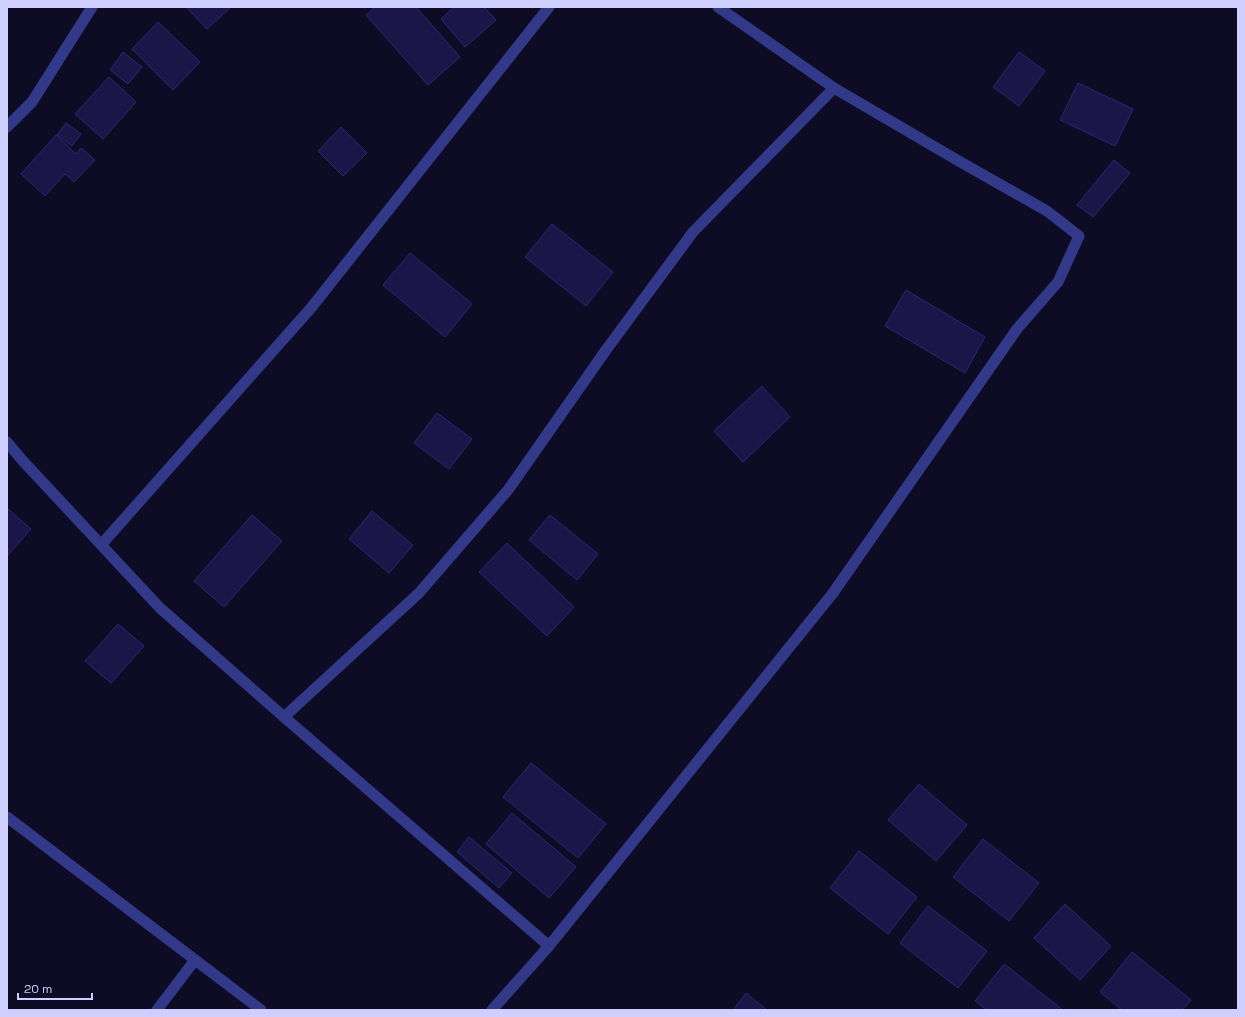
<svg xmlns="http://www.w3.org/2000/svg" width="1245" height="1017" viewBox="0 0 1245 1017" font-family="'Space Grotesk',sans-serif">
<rect width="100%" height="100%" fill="#0d0c24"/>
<g fill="#1a1647" stroke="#2c2675">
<polygon points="186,7 231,7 207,29"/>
<polygon points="376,7 416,7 460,57 428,85 366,15"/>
<polygon points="454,7 484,7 496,20 465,47 441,19"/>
<polygon points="158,22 200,62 173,90 132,49"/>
<polygon points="123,52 142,67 128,84 110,70"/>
<polygon points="1019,52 1045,71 1019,106 993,87"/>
<polygon points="109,77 136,102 103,139 75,114"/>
<polygon points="1078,83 1133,109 1115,146 1060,120"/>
<polygon points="66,123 81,134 72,146 57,135"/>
<polygon points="341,127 367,153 343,176 318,151"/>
<polygon points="56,135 76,154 81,148 95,160 74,182 65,174 45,196 21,174"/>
<polygon points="1114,160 1130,173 1093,217 1077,205"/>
<polygon points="552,224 613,272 586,306 525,257"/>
<polygon points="410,253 472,304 445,337 383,285"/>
<polygon points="906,290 985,337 965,373 885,326"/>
<polygon points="762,386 790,417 743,462 714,431"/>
<polygon points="437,413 472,439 449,469 414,443"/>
<polygon points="7,508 31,529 7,556"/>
<polygon points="372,511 413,545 389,573 349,539"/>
<polygon points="252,515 282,541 224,607 194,581"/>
<polygon points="550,515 598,554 577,580 529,540"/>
<polygon points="507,543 574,607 547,636 479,572"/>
<polygon points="118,624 144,646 111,683 85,661"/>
<polygon points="531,763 606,824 578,858 503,797"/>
<polygon points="919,784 967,825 936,861 888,820"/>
<polygon points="512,813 576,867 549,898 486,844"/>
<polygon points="469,837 512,873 499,888 457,852"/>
<polygon points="983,839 1039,883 1009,921 953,877"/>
<polygon points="859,851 917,897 888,934 830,888"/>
<polygon points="1065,904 1111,946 1080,980 1034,938"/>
<polygon points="928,906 987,951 958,988 900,943"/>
<polygon points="1132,952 1191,1000 1182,1010 1122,1010 1100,992"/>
<polygon points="1004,964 1063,1010 987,1010 975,1001"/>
<polygon points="746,993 767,1010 733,1010"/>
</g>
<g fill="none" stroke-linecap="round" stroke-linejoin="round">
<g stroke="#323988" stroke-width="11">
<polyline points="7,127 32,102 92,7"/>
<polyline points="7,442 22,460 160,608 284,717 549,946"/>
<polyline points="101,545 311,308 549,7"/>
<polyline points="284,717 419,593 508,490 606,350 693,232 834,88"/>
<polyline points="7,817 261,1010"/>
<polyline points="157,1010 195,960"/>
<polyline points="492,1010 549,946 833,593 1017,329 1058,282 1079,236 1047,211 957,160 834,88 718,7"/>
</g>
</g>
<rect width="1245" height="1017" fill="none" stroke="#cfcfff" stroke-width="16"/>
<path d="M18 993v6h74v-6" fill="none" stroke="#cfcfff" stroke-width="2"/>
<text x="24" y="993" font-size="12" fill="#cfcfff" stroke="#0d0c24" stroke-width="3" paint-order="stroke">20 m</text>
</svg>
